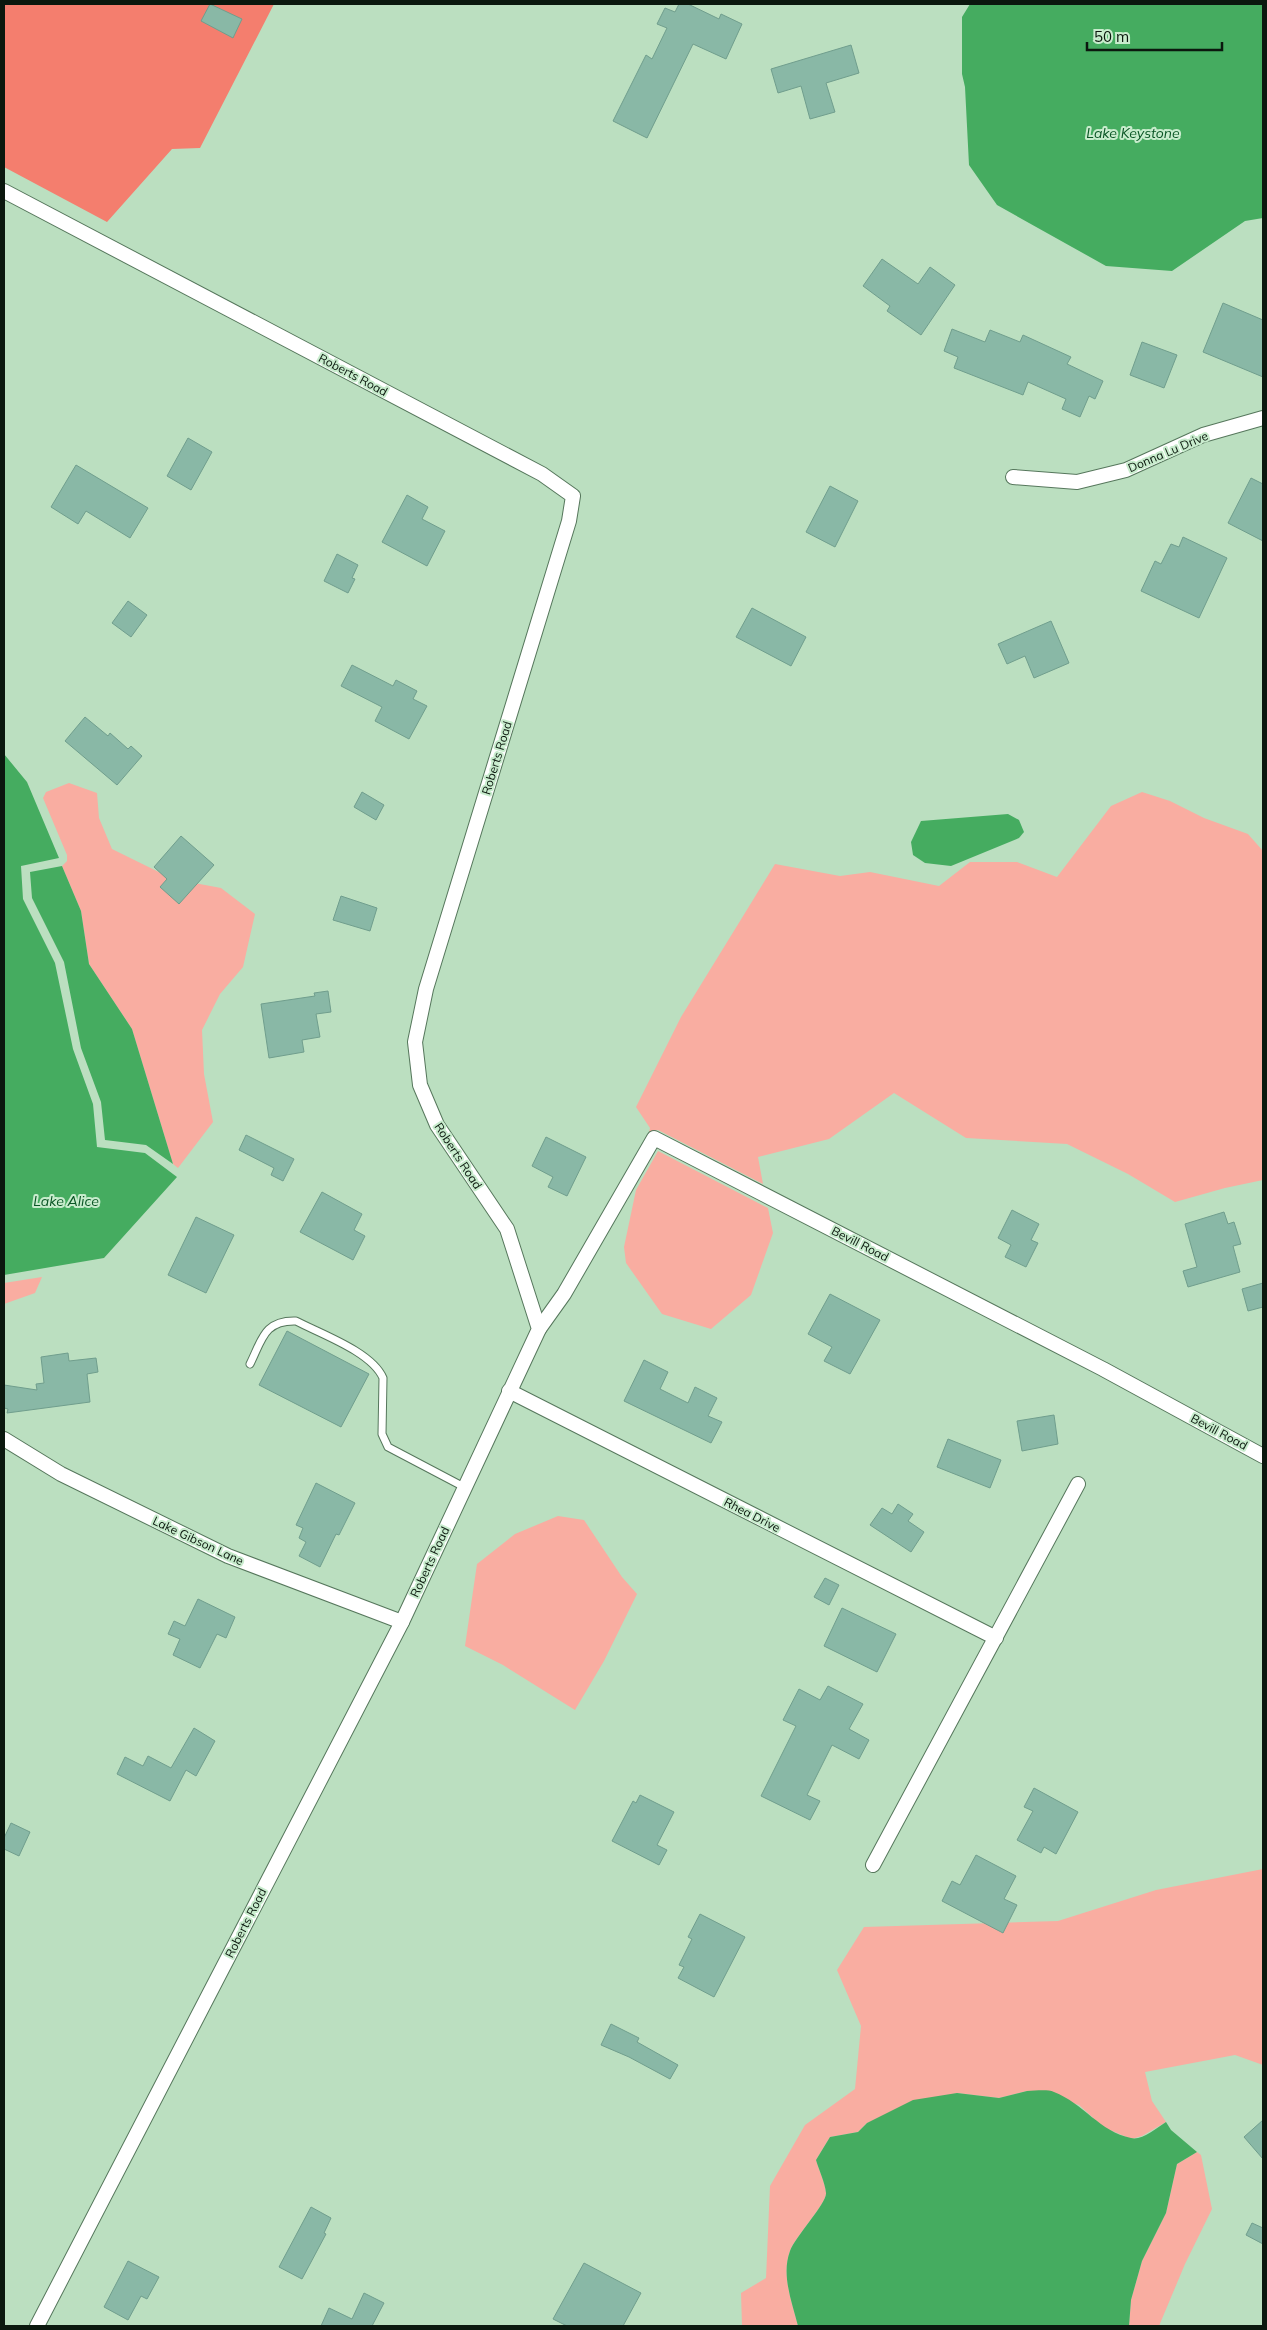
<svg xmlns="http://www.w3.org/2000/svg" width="1267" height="2330" viewBox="0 0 1267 2330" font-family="Mulish,sans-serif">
<rect width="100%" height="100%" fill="#bbdfc0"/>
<g fill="#f9ada1">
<polygon points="69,783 97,793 99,818 112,849 173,879 221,888 255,914 243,967 220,994 202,1030 204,1074 213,1122 178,1168 173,1164 132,1029 89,964 81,911 62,866 67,861 67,855 43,798 46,792"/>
<polygon points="1142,792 1170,801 1204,818 1248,834 1263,851 1263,1180 1225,1188 1175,1202 1128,1174 1067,1144 966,1138 894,1093 829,1139 758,1157 763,1184 658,1130 649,1132 650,1128 636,1107 681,1017 775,864 840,876 870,872 939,886 970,862 1017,862 1057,877 1111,806"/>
<polygon points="658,1151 768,1208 773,1233 751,1295 711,1329 662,1314 626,1263 624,1247 636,1190"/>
<polygon points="42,1277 35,1293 4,1304 4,1283"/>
<polygon points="558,1516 584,1520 622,1577 637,1594 604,1661 575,1710 503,1665 465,1646 477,1564 515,1534"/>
<path d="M1263 1869V2065L1235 2055 1145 2072 1152 2101 1166 2122 1142 2136 1131 2139 1103 2127 1079 2105 1027 2091 999 2098 957 2093 867 2123 858 2132 830 2137 816 2160C819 2170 825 2183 826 2193 827 2203 795 2237 790 2251 781 2275 792 2302 798 2326H742L741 2293 766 2278 770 2186 805 2125 855 2089 861 2026 837 1970 864 1927 1058 1921 1156 1890Z"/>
<polygon points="1197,2152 1201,2155 1212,2209 1185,2264 1159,2326 1129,2326 1131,2300 1142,2261 1166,2213 1177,2164"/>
</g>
<polygon fill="#f47e6e" points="4,4 274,4 200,148 172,149 107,222 4,167"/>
<g fill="#45ac60">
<polygon points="970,4 1263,4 1263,218 1245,221 1172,271 1106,266 997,205 969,165 965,87 962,74 962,17"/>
<polygon points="4,754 27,782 59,858 21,866 23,899 55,963 73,1049 93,1104 97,1147 145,1153 177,1177 104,1258 4,1275"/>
<polygon points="1008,814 1019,820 1024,832 1019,838 951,866 925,863 913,855 911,842 921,821"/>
<polygon points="62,866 81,911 89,964 132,1029 173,1164 146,1145 105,1140 101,1102 81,1048 64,962 32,898 30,872"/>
<path d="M1027 2091C1035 2091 1047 2089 1054 2092 1083 2103 1100 2132 1131 2138 1141 2141 1157 2128 1166 2122L1171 2130 1197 2152 1177 2164 1166 2213 1142 2261 1131 2300 1129 2326H798C792 2302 781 2275 790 2251 795 2237 827 2203 826 2193 825 2183 819 2170 816 2160L830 2137 858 2132 867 2123 913 2100 957 2093 999 2098Z"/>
</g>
<g fill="#89b8a6" stroke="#709e8d">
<polygon points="210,4 242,19 233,38 201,21"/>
<polygon points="679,4 688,4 719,19 721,14 742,24 726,59 693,44 647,138 613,121 646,55 652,59 667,28 657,24 665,8 675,12"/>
<polygon points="851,45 859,73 826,83 835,112 810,119 801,86 778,93 771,69"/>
<polygon points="882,259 918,284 930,267 955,285 921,335 887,311 890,306 863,286"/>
<polygon points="1223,303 1263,320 1263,377 1203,352"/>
<polygon points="952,329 985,342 990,330 1020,342 1023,335 1071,357 1067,364 1103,381 1095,399 1089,396 1080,417 1062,409 1066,399 1028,382 1023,395 954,368 958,357 944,351"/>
<polygon points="1142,342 1177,355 1164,388 1130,375"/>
<polygon points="188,438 212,452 191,490 167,476"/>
<polygon points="76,465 148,508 130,538 86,511 78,524 51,507"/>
<polygon points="1251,478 1263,484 1263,541 1228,523"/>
<polygon points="830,486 858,501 835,547 806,532"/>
<polygon points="407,495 428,507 422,519 445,531 427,566 382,542"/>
<polygon points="1183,537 1227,558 1199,618 1141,591 1155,561 1161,564 1171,544 1179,547"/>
<polygon points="337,554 358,565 352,578 355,579 348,593 324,581"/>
<polygon points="128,601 147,615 131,637 112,623"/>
<polygon points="752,608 806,637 791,666 736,637"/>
<polygon points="1051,621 1069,663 1034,678 1025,656 1007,664 998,644"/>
<polygon points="352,665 393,686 396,680 417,691 413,699 427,706 409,739 375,721 382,707 341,686"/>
<polygon points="85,717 108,736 110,733 128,749 131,746 142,756 117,785 65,741"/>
<polygon points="362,792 384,805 376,820 354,807"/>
<polygon points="181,836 214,865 179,904 160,887 167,879 154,867"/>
<polygon points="341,896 377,908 370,931 333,920"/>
<polygon points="328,991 331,1012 316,1014 320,1037 302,1040 304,1052 269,1058 261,1004 315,996 314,993"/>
<polygon points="246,1135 294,1159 283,1181 271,1175 274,1168 239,1150"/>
<polygon points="546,1137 586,1157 567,1196 548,1187 553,1177 532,1166"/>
<polygon points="322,1192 362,1214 354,1230 365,1236 353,1260 300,1232"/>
<polygon points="1012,1210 1039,1224 1031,1240 1038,1243 1026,1267 1005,1257 1011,1245 998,1238"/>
<polygon points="1224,1212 1228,1224 1234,1222 1241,1244 1233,1246 1240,1272 1188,1287 1183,1271 1197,1267 1185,1224"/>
<polygon points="196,1217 234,1235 206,1293 168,1275"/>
<polygon points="1263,1283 1263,1307 1248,1311 1242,1289"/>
<polygon points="830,1294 880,1320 850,1374 824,1361 832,1347 808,1334"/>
<polygon points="287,1331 369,1374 341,1427 259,1385"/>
<polygon points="68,1353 69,1361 96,1358 98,1372 87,1374 90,1402 7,1413 8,1409 4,1408 4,1385 37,1390 36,1384 44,1383 41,1357"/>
<polygon points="644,1360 668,1372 660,1389 688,1403 695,1387 717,1398 708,1416 722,1422 711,1443 624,1401"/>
<polygon points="1054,1415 1058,1444 1022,1451 1017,1421"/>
<polygon points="948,1439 1001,1460 990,1488 937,1467"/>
<polygon points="316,1483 355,1503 339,1535 336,1534 320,1567 299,1556 306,1542 299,1538 303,1528 296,1525"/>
<polygon points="898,1504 913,1514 908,1521 924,1532 911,1552 870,1525 882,1508 892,1514"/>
<polygon points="825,1578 839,1585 829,1605 814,1597"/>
<polygon points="198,1599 235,1617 226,1638 217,1634 200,1668 173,1655 180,1639 168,1634 174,1621 185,1626"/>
<polygon points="842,1608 896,1634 877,1672 824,1646"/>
<polygon points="828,1686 863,1704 849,1729 869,1740 859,1759 832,1745 807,1795 820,1801 810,1820 761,1796 796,1726 783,1720 799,1689 820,1700"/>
<polygon points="194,1728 215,1741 196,1776 186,1770 170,1801 117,1774 125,1757 143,1766 148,1756 171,1768"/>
<polygon points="1034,1788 1078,1812 1056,1854 1044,1847 1041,1853 1017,1840 1033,1811 1024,1807"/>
<polygon points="640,1795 674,1812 657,1845 667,1850 659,1865 612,1841 633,1801 636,1803"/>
<polygon points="11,1823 30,1832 19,1856 4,1849 4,1838"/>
<polygon points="976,1855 1016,1876 1004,1899 1017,1905 1003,1933 942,1901 952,1881 960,1885"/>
<polygon points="700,1914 745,1937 714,1997 678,1978 684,1967 679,1965 692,1939 688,1937"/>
<polygon points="611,2024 639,2038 637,2042 678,2065 670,2079 629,2057 601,2045"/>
<polygon points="1263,2120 1263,2159 1244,2137"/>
<polygon points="311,2207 331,2218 324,2233 326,2234 302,2279 279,2267"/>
<polygon points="1252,2223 1263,2228 1263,2244 1246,2235"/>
<polygon points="128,2261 159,2277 147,2299 141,2296 128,2320 104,2307"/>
<polygon points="584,2263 641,2293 623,2326 567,2326 553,2319"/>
<polygon points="364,2293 384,2303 372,2326 321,2326 329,2308 352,2319"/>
</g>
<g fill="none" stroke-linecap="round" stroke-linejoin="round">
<defs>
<path id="lane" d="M250 1364C262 1340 264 1320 296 1321 321 1334 372 1352 383 1378L382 1434 388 1447 464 1487"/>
<g id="street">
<polyline points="4,191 542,474 573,496 569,521 426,989 415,1042 420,1085 437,1125 507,1229 539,1329 402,1622 37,2326"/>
<polyline points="1013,477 1077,482 1126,470 1203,435 1263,418"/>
<polyline points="539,1329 564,1294 654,1138 1103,1369 1263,1456"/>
<polyline points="509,1391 996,1638"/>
<polyline points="4,1439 61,1474 228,1556 402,1622"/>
<polyline points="873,1865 1078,1484"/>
</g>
</defs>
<use href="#lane" stroke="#56775c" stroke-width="9"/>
<use href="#street" stroke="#56775c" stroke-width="16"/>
<use href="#lane" stroke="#fff" stroke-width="7"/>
<use href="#street" stroke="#fff" stroke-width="14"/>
</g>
<g text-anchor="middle" stroke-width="4" stroke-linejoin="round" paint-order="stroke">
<g font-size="12" fill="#0b180e" stroke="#c8eccd">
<text transform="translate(353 375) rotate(28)" y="4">Roberts Road</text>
<text transform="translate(1168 452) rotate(-23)" y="4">Donna Lu Drive</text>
<text transform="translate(497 758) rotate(-73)" y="4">Roberts Road</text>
<text transform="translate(458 1156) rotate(57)" y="4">Roberts Road</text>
<text transform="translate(860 1244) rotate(27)" y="4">Bevill Road</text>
<text transform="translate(1219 1432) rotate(28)" y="4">Bevill Road</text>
<text transform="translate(752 1515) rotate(27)" y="4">Rhea Drive</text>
<text transform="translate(198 1541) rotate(25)" y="4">Lake Gibson Lane</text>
<text transform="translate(430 1562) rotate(-65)" y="4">Roberts Road</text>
<text transform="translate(246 1923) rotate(-63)" y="4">Roberts Road</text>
</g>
<g font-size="14" font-style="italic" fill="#0a5625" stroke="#c8eccd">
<text x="1133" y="138">Lake Keystone</text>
<text x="66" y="1206">Lake Alice</text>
</g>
</g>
<rect width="1267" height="2330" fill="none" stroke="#0b180e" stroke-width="10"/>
<path d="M1087 42v8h135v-8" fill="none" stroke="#0b180e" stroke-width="2.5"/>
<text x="1094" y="42" font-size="15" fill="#0b180e" stroke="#c8eccd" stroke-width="4" paint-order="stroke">50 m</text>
</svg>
